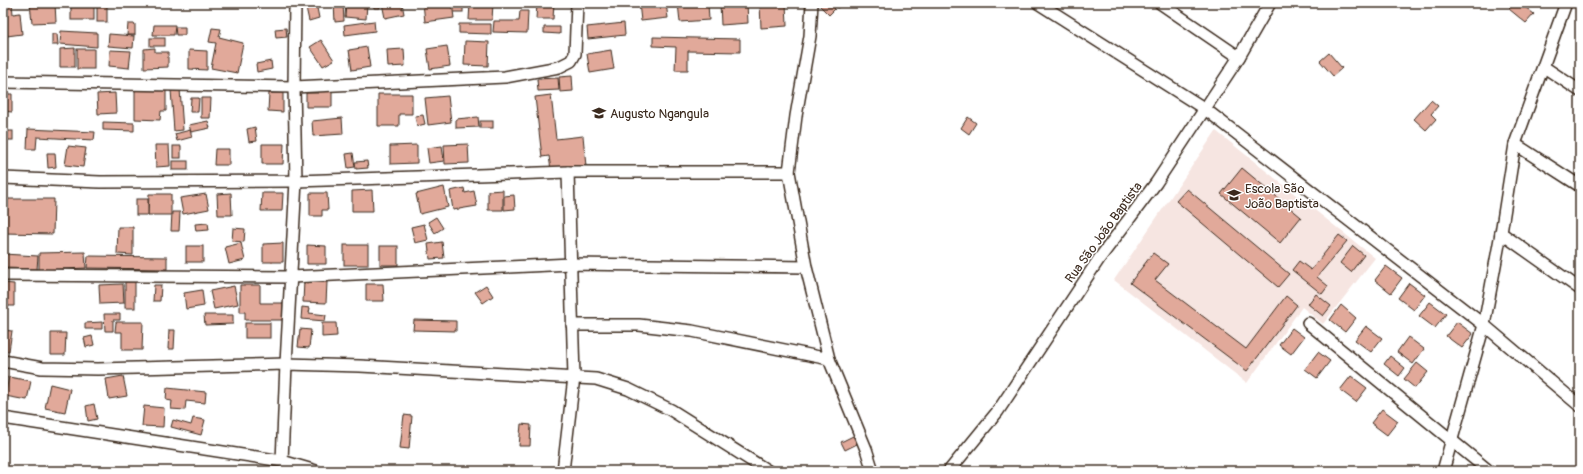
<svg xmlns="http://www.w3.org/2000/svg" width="1583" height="474" viewBox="0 0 1583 474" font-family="Pangolin,sans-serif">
<rect width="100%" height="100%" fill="#fff"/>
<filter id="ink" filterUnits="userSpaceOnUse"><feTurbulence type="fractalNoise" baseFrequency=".025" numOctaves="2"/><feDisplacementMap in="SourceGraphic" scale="8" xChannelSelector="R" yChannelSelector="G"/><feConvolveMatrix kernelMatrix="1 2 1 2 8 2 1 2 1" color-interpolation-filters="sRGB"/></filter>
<g filter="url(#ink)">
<polygon fill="#f6e5e1" points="1216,131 1375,258 1323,324 1302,307 1247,383 1114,280"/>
<g fill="#e1a99a" stroke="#3b2a1e">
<polygon points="3,3 12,3 13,14 20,13 22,34 7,36 4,16 3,16"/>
<polygon points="30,3 55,3 56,22 32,23"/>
<rect x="71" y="3" width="23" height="17"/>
<rect x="97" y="3" width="10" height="19"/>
<polygon points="305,3 316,3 319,18 309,21"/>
<polygon points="334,3 343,3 344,21 335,22"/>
<polygon points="346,3 367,3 366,19 345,17"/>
<polygon points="373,3 379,3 380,8 374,8"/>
<polygon points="382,3 402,3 404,14 385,18"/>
<polygon points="423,3 452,3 454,18 425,22"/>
<rect x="454" y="3" width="9" height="9"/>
<polygon points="470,3 493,3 492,20 469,20"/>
<polygon points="537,3 554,3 553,19 536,19"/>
<polygon points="639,3 666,3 668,18 641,21"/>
<polygon points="678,3 708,3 709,20 680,22"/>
<polygon points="720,3 747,3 748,23 721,25"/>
<polygon points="760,3 786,3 787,26 761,28"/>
<polygon points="817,3 829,3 835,9 829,15"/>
<polygon points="831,3 842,3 838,8"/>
<polygon points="1514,3 1520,3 1534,14 1526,23 1509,9"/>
<polygon points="520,11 528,11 527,33 493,32 494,21 519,21"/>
<polygon points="374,21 375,31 345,35 344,25"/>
<polygon points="624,23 625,35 588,39 587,27"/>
<polygon points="128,24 135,24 135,35 127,35"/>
<polygon points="459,24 491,24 491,34 459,33"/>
<polygon points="154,25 175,25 174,35 153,35"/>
<polygon points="175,27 185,27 185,35 176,35"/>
<polygon points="544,27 560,27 560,34 544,33"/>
<polygon points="212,28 221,29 219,37 243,43 237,73 211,68 216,43 209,42"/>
<polygon points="286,28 287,37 276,38 275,29"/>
<polygon points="61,31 97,33 97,47 60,44"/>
<polygon points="52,34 57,34 58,45 52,45"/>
<polygon points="109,34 134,36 133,48 108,46"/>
<polygon points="653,37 740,39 740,52 688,51 688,70 675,70 676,47 653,46"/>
<rect x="150" y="38" width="15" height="8"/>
<polygon points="321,40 334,60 323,66 310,47"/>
<polygon points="465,41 489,42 488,66 464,65"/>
<polygon points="447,46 450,66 430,69 427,49"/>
<polygon points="367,47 370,67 352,70 349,50"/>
<polygon points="75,48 75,67 60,67 60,49"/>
<polygon points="155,48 155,52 168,52 168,67 144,68 144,49"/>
<rect x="77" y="49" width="17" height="20"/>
<polygon points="404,49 405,66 388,67 387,50"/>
<polygon points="110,50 131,51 129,68 109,66"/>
<polygon points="189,50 207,51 207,70 189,69"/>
<polygon points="611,50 614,69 590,73 587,54"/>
<polygon points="1329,53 1342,68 1333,76 1320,61"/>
<polygon points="271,61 272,69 257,72 256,64"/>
<polygon points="572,76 573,91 560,92 559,77"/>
<polygon points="558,78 559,90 538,91 537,79"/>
<polygon points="135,89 166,90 166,111 161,111 160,120 135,119"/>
<polygon points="180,89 183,130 174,131 171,90"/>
<polygon points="318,90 332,90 332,107 306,107 306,93 318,93"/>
<polygon points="115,93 116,113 98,114 97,94"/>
<polygon points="269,93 283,93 283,112 268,111"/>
<polygon points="3,94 12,94 12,112 3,111"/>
<polygon points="378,94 412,94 412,114 399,114 399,126 378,126"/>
<polygon points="551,95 556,139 583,136 586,166 551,170 549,156 542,157 535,97"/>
<polygon points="448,96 451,122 428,125 425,98"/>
<polygon points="191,98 199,98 198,112 190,112"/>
<polygon points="201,98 211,98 210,118 201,118"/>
<polygon points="1431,100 1438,106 1431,114 1436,119 1426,130 1414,119"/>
<polygon points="423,115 425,124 417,126 415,116"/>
<polygon points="478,117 479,127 456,128 456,119"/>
<polygon points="968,117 976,123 969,134 961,128"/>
<polygon points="342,118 343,134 313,136 312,121"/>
<polygon points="208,121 210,128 191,132 189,125"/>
<rect x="480" y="121" width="13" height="7"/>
<polygon points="103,122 134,123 134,131 103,130"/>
<polygon points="255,127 257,141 249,142 247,129"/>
<polygon points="28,129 95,132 94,140 37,137 36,149 27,149"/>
<polygon points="190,130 192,137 177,141 175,134"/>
<rect x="4" y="131" width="9" height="9"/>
<polygon points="262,144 284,144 283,164 262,164"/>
<polygon points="468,144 469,163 445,164 444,145"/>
<polygon points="155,145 169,145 170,166 156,167"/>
<polygon points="417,145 417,163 390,164 390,146"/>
<polygon points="68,146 86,148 83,167 65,165"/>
<rect x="173" y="146" width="8" height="12"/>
<polygon points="442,146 444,161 429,163 427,148"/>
<polygon points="215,149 229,149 229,165 214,165"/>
<polygon points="47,153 55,153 56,167 48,168"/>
<polygon points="353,153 355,167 348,168 346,154"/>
<rect x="172" y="161" width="16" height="9"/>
<polygon points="367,161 368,168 356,169 355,162"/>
<polygon points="1242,168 1301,217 1280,243 1221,194"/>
<polygon points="444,187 448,207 420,214 416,194"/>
<polygon points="464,188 465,193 474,191 477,206 453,210 450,191"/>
<polygon points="1187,189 1289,274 1278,287 1176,201"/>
<polygon points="372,190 373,211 352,211 352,191"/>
<polygon points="503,190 503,210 488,210 488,191"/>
<polygon points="231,193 232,215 218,215 217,194"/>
<polygon points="262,193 283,193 282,211 261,211"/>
<polygon points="310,193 327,193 328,210 322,210 322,216 310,216"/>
<polygon points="149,194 171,194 171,215 148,215"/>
<polygon points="206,194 209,209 183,214 180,198"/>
<polygon points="514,195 515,209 504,210 504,196"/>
<polygon points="3,199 54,199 53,234 3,233"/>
<rect x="136" y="199" width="12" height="16"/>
<polygon points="172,212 180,212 179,231 171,231"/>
<polygon points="436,217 443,228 435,233 428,222"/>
<polygon points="208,223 209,230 196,231 195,224"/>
<polygon points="424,224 428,240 415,243 411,227"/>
<polygon points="118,227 133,227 133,255 117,254"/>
<polygon points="233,228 245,229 244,242 232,241"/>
<polygon points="1339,235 1347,241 1317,277 1328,286 1322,294 1292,270 1299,261 1311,270"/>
<polygon points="442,242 444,258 430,259 428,244"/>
<polygon points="241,243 245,260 229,264 225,247"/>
<polygon points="283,243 283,262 263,262 263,244"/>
<polygon points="307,245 326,246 326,264 307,264"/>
<rect x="344" y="245" width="24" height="20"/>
<rect x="186" y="246" width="17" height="16"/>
<rect x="380" y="246" width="18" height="19"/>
<polygon points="1353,246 1364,255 1351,272 1340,263"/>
<polygon points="85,252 86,268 39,270 39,253"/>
<polygon points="1153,253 1168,264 1155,280 1246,349 1286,296 1297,305 1247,371 1130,283"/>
<polygon points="3,254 38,256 37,269 3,268"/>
<polygon points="88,256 167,257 167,269 87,268"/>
<polygon points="1386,266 1402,278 1391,293 1375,280"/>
<polygon points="304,281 327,282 326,303 303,302"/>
<rect x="125" y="282" width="10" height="26"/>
<polygon points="3,283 14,284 14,306 3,306"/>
<polygon points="1409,283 1425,295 1414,310 1398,298"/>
<polygon points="123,284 124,303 100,304 99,285"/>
<polygon points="366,284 383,284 384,301 366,301"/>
<polygon points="154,285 161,285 160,301 153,301"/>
<polygon points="240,285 260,285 260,303 283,303 283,320 245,320 245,312 240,312"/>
<polygon points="486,285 493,296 483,303 475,292"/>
<polygon points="234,286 238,304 214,309 210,291"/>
<polygon points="202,290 204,306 186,309 184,293"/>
<polygon points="1316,294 1331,306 1323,316 1308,304"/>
<polygon points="1430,302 1446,314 1435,328 1419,316"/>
<polygon points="1341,305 1356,318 1345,332 1330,320"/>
<polygon points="302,307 310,308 309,313 326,315 325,321 301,319"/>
<polygon points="104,314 120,314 120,320 113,320 113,331 105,331"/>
<polygon points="204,315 233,315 233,324 205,325"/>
<polygon points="414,320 456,321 456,331 413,330"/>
<polygon points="102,322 102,329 85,329 85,323"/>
<polygon points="116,322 143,322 142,350 122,350 122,332 115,332"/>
<polygon points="1457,322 1473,334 1462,348 1446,336"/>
<rect x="245" y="323" width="25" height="15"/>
<polygon points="322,323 336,323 337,336 322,337"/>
<polygon points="1366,326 1382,338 1371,352 1355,340"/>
<polygon points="1292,328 1304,337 1291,354 1279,345"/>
<polygon points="300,329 311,330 309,348 298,347"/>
<polygon points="3,330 12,331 9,351 3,350"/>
<polygon points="169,330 175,330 174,349 168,349"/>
<polygon points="51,333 66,333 65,355 51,355"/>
<polygon points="92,336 94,345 86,347 84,338"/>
<polygon points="1408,337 1424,349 1413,364 1397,352"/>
<polygon points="1318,352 1330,361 1317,378 1305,369"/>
<polygon points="1390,356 1405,368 1399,376 1384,364"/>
<polygon points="1417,363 1428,372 1415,388 1404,379"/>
<polygon points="123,376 127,396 109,399 106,379"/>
<polygon points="1351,376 1367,388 1356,402 1340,390"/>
<polygon points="3,377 7,377 3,393"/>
<polygon points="9,377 31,381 27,400 5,396"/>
<polygon points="50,384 70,389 65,412 45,408"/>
<polygon points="167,388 206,392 205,403 186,401 185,410 171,409 172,401 166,400"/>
<polygon points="94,404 97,419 88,421 86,406"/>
<polygon points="144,406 164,408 163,427 142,426"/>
<polygon points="1382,409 1398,421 1387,435 1371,423"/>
<polygon points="404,415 412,416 409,449 400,448"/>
<polygon points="193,418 205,420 201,435 171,427 173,420 191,425"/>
<polygon points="521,424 531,425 530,446 519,446"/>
<polygon points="853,436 857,444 845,450 841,442"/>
</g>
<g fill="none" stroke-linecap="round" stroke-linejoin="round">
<defs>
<g id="minor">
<polyline points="812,3 810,36 796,116 789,172 806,267 829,359 866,449 873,471"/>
<polyline points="1038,3 1205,109 1484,325 1580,406"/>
<polyline points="1160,3 1239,57"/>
<polyline points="1544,67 1580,91"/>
<polyline points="3,82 294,87 505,77 559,67 571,61 575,54 577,3"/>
<polyline points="1515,144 1580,186"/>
<polyline points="3,178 100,182 296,181 568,172 789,172"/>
<polyline points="1501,233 1580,289"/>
<polyline points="3,275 291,277 571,264 806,267"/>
<polyline points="1308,323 1489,471"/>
<polyline points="572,325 639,325 692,331 829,359"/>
<polyline points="3,361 42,368 98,369 286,364 360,366 596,379 628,389 671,410 768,471"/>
<polyline points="3,418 282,461 316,471"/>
<polyline points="282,461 286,364 296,181 294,87 295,3"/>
<polyline points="563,471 574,377 568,172"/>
<polyline points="949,471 998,411 1099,259 1156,183 1239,57 1270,3"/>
<polyline points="1443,471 1484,325 1501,233 1515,144 1566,3"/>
</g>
</defs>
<use href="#minor" stroke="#3b2a1e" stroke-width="14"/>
<use href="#minor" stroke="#fff" stroke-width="11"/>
</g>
</g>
<defs>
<symbol id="school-bare" viewBox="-9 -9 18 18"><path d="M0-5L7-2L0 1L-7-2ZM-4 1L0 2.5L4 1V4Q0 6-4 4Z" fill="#3b2a1e" stroke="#fff" stroke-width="2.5" paint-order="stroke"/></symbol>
</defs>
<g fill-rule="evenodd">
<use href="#school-bare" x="589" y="103" width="20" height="20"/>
<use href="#school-bare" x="1224" y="185" width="20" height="20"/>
</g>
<g text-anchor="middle" stroke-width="3" stroke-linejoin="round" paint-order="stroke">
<g font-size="13" fill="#3b2a1e" stroke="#fff" text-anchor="start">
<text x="610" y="118">Augusto Ngangula</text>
<text x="1245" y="193">Escola São<tspan x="1245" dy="15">João Baptista</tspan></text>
</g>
<g font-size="13" fill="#3b2a1e" stroke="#fff">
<text transform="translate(1103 232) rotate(-54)" y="5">Rua São João Baptista</text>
</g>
</g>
<rect width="1583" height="474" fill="none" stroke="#fff" stroke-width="16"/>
<rect x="8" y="8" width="1567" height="458" fill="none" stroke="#3b2a1e" stroke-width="1.5" filter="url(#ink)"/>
</svg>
